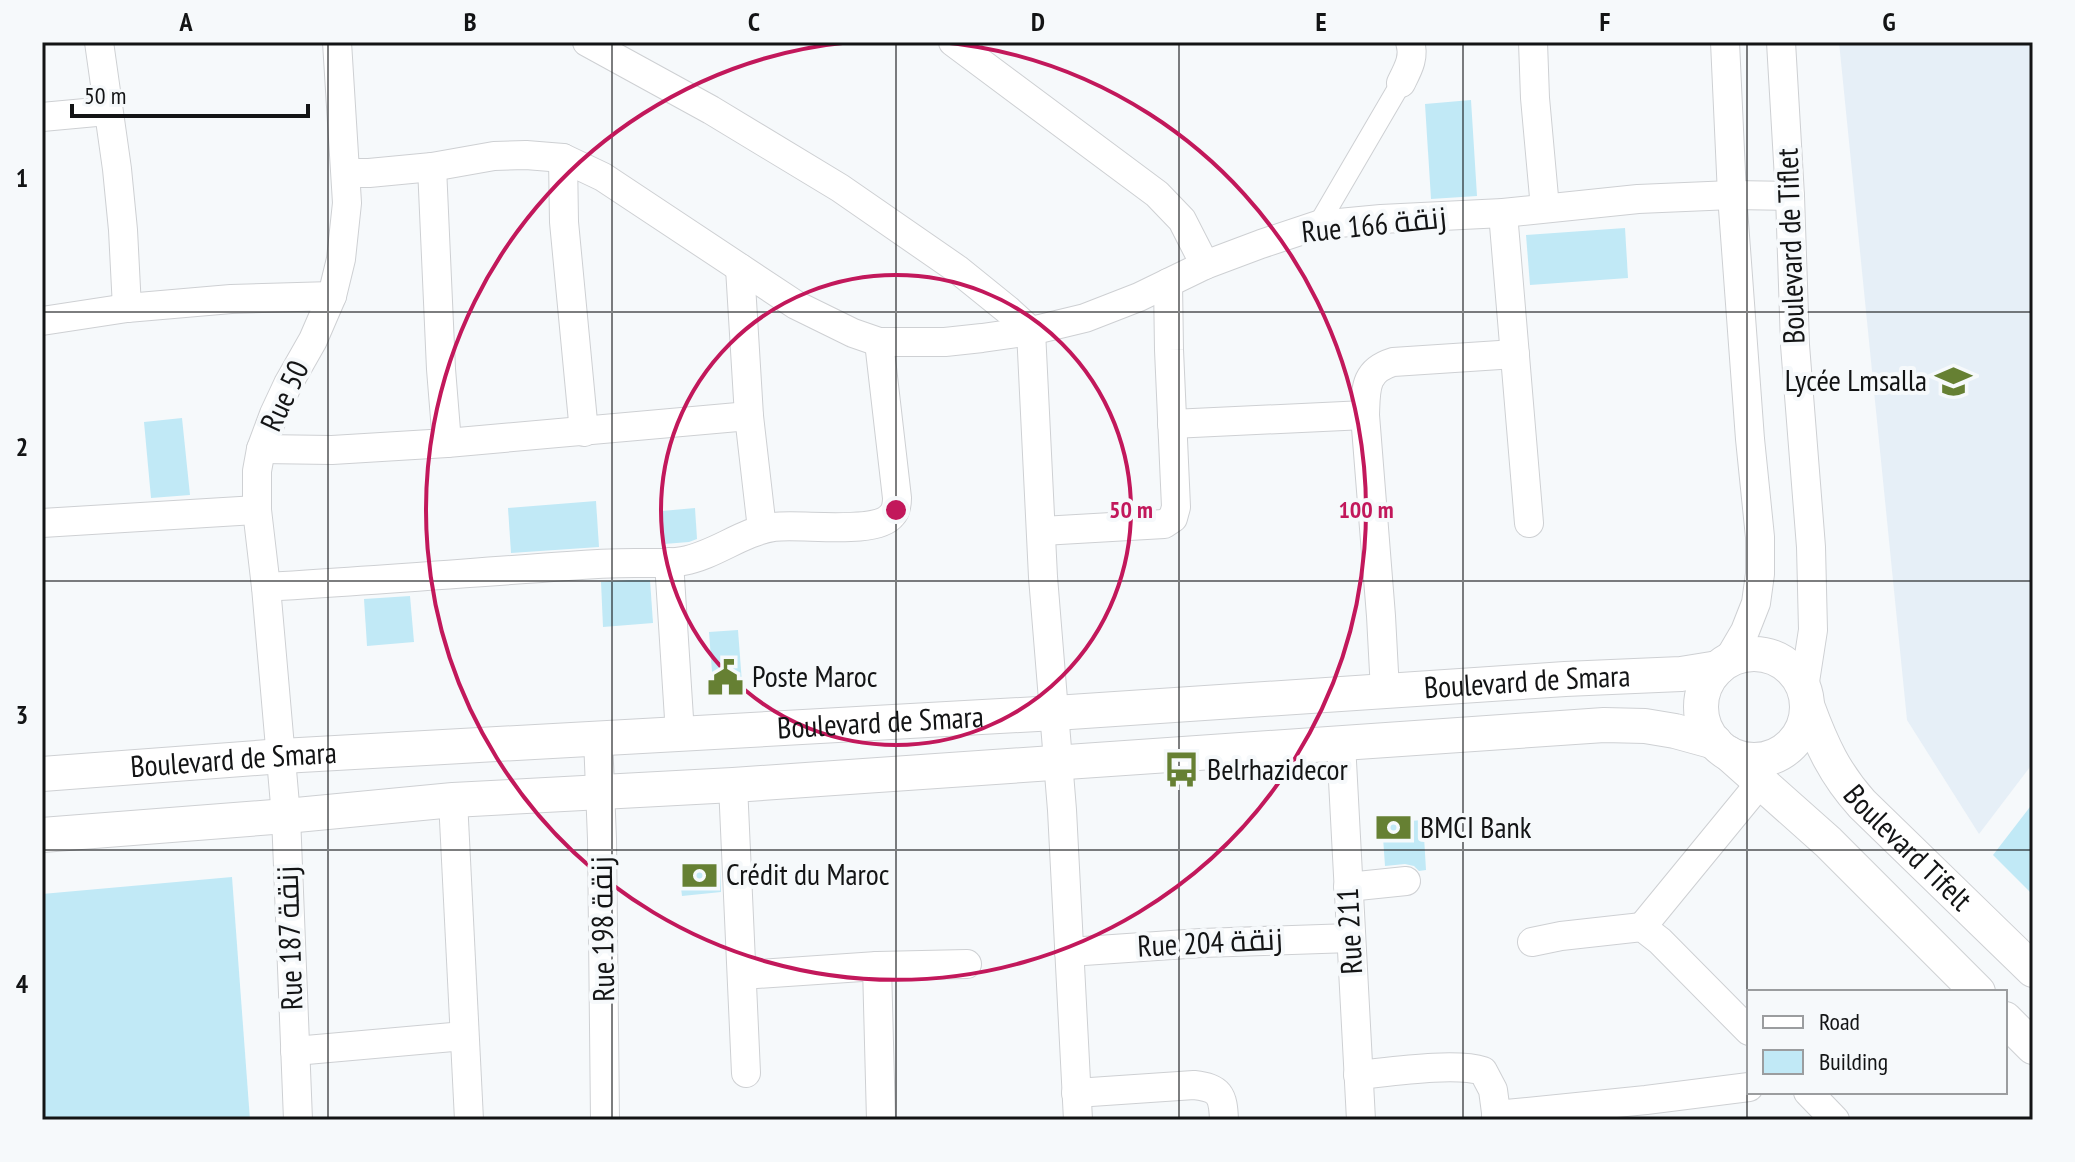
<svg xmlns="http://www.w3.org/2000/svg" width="2075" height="1162" viewBox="0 0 2075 1162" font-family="'PT Sans Narrow',Cairo,sans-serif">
<rect width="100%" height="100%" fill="#f6f9fb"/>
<polygon fill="#e6eff7" points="1839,42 2033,42 2033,763 1979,834 1907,720"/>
<g fill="#c1e9f6">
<polygon points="1471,100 1477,196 1431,199 1425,104"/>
<polygon points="1625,228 1628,278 1530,285 1526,235"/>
<polygon points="182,418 190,495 151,498 144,422"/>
<polygon points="596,501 599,547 511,553 508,508"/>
<polygon points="695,508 697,539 689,542 664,544 662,511"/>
<polygon points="629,580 650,580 653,623 603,627 601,582"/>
<polygon points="410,596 414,642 367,646 364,599"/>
<polygon points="738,630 742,683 713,685 709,632"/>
<polygon points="2033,803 2033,895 1993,855"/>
<polygon points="1423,820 1426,870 1419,871 1414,866 1405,864 1385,866 1382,823"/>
<polygon points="720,867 721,892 682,896 679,871"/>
<polygon points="232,877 250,1120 42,1120 42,894"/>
</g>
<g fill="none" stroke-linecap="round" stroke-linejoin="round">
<defs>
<polyline id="pedestrian" points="1318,225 1401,83"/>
<g id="minor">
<polyline points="99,42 117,169 123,230 127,308"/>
<polyline points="587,42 711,110 840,188 957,269 1009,311 1031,331 1043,577 1062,810 1078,1120"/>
<polyline points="953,42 1157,194 1182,220 1205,265"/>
<polyline points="1533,42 1535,98 1545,208"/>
<polyline points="1725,42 1732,195 1750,439 1760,537 1760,574 1756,603 1745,631 1728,660"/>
<polyline points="1781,42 1790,196 1795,345 1811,547 1813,630 1804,688"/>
<path d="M1401 83C1408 69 1415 57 1410 42"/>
<polyline points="42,117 107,111"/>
<polyline points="563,158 564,222 584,432"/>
<polyline points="432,167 441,369 447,443"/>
<polyline points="346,173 369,173 432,167 494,156 526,155 563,158 603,177 796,305 853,333 879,342 945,342 982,338 1031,331 1085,318 1139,297 1205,265 1261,244 1318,225 1381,219 1503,213 1638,199 1732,195 1790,196"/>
<polyline points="1503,213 1529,523"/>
<polyline points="740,268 749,416 762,529"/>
<polyline points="42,321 127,308 231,299 332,296"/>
<polyline points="1172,424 1365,415"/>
<polyline points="261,449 332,450 447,443 749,416"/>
<polyline points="42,523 257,510"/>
<polyline points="1042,531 1164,524 1173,518 1176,507 1169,350 1168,283"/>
<polyline points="669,562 680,734"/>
<path d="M266 587C367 581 467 573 568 566 591 564 613 563 635 563 651 563 668 564 683 561 716 555 741 532 774 527 800 523 876 536 892 515 896 511 897 504 897 498L879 342"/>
<path d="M1385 691 1381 616 1365 415C1366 389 1364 371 1393 362L1515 354"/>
<polyline points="598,738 602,839 605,1120"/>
<polyline points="1341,743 1361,1120"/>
<polyline points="733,785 746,1073"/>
<polyline points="453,800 469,1120"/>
<polyline points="1348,887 1406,881"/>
<polyline points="1642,927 1751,794 1759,780 1767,758"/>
<polyline points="1532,942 1561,936 1642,927 1660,941 1749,1031"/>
<polyline points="1069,952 1201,943 1351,938"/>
<polyline points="877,966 881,1120"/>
<polyline points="742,975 877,966 967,964"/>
<polyline points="295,1051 464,1036"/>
<path d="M1358 1075C1389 1072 1455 1062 1483 1071L1493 1090 1497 1120"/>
<polyline points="1808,1092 1835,1120"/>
<path d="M1076 1093 1194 1085C1220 1088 1223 1095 1224 1120"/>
<polyline points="1496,1115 1646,1100 1749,1087"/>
<polyline points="298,1120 286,816 266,587 257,510 257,471 261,449 274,414 288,384 313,340 332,296 341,259 347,203 337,42"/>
</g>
<g id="tertiary">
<circle cx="1754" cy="707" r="53"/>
<path id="s1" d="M1808 708C1822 746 1835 774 1862 804L2033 970"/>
<polyline points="1728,753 1828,842 1978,992"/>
<path id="s2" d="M42 774 282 756 1055 713 1565 679 1681 674 1718 668"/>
<polyline points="42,835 286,816 453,800 733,785 1604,725 1645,726 1675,731 1715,742"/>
<polyline points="2005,1019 2033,1047"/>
</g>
</defs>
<use href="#pedestrian" stroke="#ced0d3" stroke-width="22"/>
<use href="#minor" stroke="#ced0d3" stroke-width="30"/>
<use href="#tertiary" stroke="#ced0d3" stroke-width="36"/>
<use href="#pedestrian" stroke="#fff" stroke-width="20"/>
<use href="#minor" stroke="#fff" stroke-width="28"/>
<use href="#tertiary" stroke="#fff" stroke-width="34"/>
</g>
<path fill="none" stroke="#131415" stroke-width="2" stroke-opacity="0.55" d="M328 42V1120M612 42V1120M896 42V1120M1179 42V1120M1463 42V1120M1747 42V1120M42 312H2033M42 581H2033M42 850H2033"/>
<g fill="none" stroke="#c2185b" stroke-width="4">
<circle cx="896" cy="510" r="235"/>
<path d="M941 42A470 470 0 1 1 851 42"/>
</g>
<defs>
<symbol id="school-bare" viewBox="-9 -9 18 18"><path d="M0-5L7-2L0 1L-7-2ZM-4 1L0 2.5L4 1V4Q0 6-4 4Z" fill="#668033" stroke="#f6f9fb" stroke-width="2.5" paint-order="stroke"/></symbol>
<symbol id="civic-bare" viewBox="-9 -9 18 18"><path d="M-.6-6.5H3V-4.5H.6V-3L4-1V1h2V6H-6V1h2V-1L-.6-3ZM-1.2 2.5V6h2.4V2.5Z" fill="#668033" stroke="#f6f9fb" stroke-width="2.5" paint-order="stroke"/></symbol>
<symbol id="bus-bare" viewBox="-9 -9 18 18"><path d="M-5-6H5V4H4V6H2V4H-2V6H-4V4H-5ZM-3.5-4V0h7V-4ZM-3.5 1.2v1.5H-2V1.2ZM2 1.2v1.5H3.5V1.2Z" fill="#668033" stroke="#f6f9fb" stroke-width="2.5" paint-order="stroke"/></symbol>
<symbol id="bank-bare" viewBox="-9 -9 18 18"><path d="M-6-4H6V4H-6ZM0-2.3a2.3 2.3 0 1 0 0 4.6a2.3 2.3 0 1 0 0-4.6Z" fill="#668033" stroke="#f6f9fb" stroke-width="2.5" paint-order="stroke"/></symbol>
</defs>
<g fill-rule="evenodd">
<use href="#school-bare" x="1928" y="356" width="51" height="51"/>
<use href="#civic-bare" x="700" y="652" width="51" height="51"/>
<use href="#bus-bare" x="1156" y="744" width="51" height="51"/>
<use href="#bank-bare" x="1368" y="802" width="51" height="51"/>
<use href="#bank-bare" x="674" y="850" width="51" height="51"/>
</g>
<g text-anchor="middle" stroke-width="8" stroke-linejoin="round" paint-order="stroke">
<g font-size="30" fill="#131415" stroke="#f6f9fb">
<text transform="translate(1374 225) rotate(-6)" y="10">Rue 166 زنقة</text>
<text transform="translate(1791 246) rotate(-92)" y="10">Boulevard de Tiflet</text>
<text transform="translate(285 396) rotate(-65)" y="10">Rue 50</text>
<text dy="10" stroke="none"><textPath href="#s2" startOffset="1488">Boulevard de Smara</textPath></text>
<text dy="10" stroke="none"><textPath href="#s2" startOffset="840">Boulevard de Smara</textPath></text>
<text dy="10" stroke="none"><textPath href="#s2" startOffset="192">Boulevard de Smara</textPath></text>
<text dy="10" stroke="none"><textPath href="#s1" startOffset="174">Boulevard Tifelt</textPath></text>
<text transform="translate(603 929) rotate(-91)" y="10">Rue 198 زنقة</text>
<text transform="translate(1350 931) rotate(-93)" y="10">Rue 211</text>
<text transform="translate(290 938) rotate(-92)" y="10">Rue 187 زنقة</text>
<text transform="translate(1210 943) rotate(-3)" y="10">Rue 204 زنقة</text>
</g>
<g font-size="30" fill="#131415" stroke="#f6f9fb" text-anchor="start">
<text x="1927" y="391" text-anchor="end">Lycée Lmsalla</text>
<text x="752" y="687">Poste Maroc</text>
<text x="1207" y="780">Belrhazidecor</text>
<text x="1420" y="838">BMCI Bank</text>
<text x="726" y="885">Crédit du Maroc</text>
</g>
</g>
<circle cx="896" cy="510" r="12" fill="#c2185b" stroke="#f6f9fb" stroke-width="4"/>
<g font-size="24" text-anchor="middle" font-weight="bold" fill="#c2185b" stroke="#f6f9fb" stroke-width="8" stroke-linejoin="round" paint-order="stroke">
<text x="1131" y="518">50 m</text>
<text x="1366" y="518">100 m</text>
</g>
<rect width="2075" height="1162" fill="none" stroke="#f6f9fb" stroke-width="88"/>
<rect x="1747" y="990" width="260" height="104" fill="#f6f9fb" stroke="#9b9d9f" stroke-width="2"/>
<rect x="1763" y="1016" width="40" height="12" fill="#ffffff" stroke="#9b9d9f" stroke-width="2"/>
<text x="1819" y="1030" font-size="24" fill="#131415">Road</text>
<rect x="1763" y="1050" width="40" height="24" fill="#c1e9f6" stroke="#9b9d9f" stroke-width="2"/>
<text x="1819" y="1070" font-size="24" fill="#131415">Building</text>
<path d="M72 104v12h236v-12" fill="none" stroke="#131415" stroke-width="4"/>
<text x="84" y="104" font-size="24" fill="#131415" stroke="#f6f9fb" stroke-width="6" paint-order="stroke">50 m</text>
<rect x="44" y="44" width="1987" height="1074" fill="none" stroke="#131415" stroke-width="3"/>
<g font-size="26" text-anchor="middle" font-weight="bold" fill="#131415">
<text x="186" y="31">A</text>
<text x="470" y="31">B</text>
<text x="754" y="31">C</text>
<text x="1038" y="31">D</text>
<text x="1321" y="31">E</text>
<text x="1605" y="31">F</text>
<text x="1889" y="31">G</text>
<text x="22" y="187">1</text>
<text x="22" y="456">2</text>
<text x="22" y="724">3</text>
<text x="22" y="993">4</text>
</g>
</svg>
